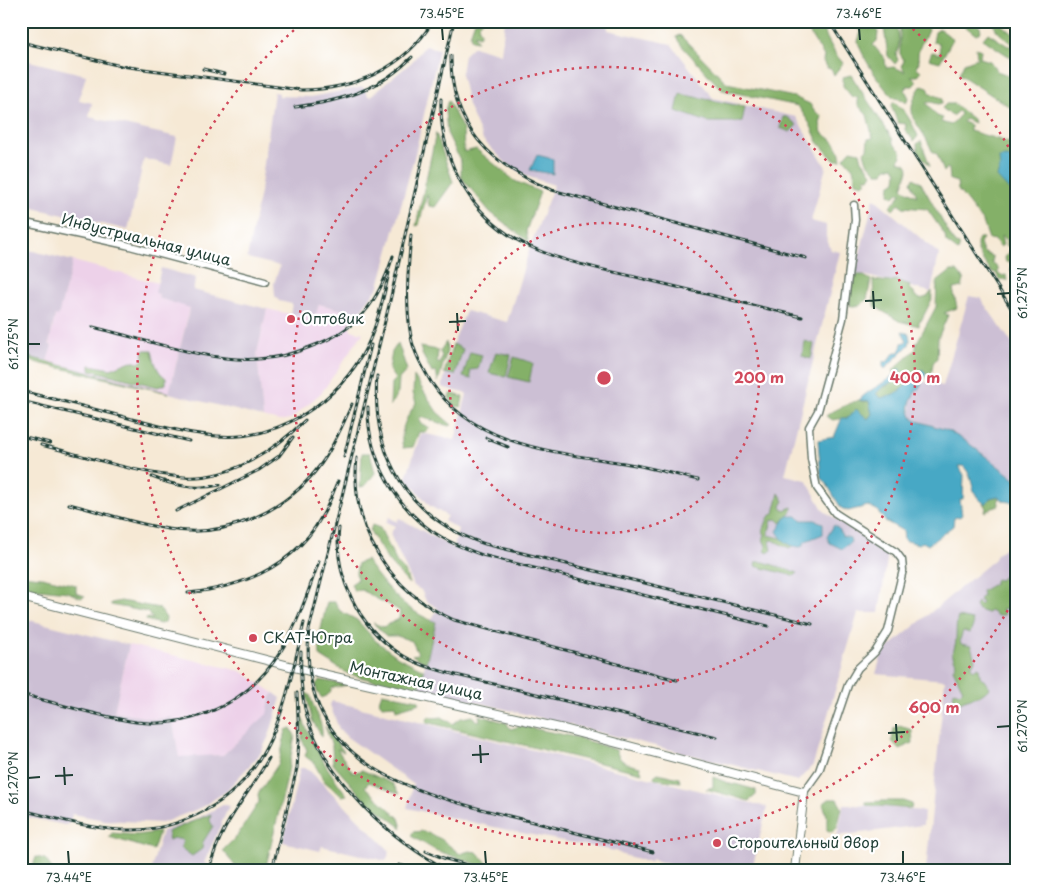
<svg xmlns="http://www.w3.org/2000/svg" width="1037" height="891" viewBox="0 0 1037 891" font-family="'Playpen Sans',sans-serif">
<rect width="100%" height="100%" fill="#fff"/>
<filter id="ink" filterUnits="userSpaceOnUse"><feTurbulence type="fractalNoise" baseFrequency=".02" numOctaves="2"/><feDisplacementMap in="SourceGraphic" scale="10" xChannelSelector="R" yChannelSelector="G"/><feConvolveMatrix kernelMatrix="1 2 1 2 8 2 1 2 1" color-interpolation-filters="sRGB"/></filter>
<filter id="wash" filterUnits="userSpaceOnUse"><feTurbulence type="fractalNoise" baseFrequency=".0096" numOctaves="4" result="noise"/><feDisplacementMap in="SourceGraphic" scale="20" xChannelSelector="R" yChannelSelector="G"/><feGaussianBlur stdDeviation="1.12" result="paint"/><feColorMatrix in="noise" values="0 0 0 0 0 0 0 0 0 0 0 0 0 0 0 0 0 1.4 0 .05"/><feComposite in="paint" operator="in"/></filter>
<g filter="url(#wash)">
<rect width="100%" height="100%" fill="#f6e9d5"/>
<g fill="#edd1e9">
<polygon points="73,261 158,283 156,293 159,294 158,298 190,307 169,393 47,361 52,345 49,345 55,315 58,315"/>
<polygon points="319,304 358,314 348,324 351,330 363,333 322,392 291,419 279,421 263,417 257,353 267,309 290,314 316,314"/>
<polygon points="129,645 241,671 274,693 270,699 268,714 223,755 179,758 172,717 155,719 114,712"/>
</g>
<g fill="#ccbfd4">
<polygon points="505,21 590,21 609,26 608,30 671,44 713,98 796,117 826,167 811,221 826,225 826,237 831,250 840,252 785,475 806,480 824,511 888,553 879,613 858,613 813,765 798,781 419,688 436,622 431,621 438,608 426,601 421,590 414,586 390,534 395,526 386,522 389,517 397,522 399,518 454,548 458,529 444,521 447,516 430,506 406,478 421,433 455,440 467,394 442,387 453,344 466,311 507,322 530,247 554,185 526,176 505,162 483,140 468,105 461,74 464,55 472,47 476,47 501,54"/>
<polygon points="425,46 439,49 415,154 379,286 358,314 319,304 316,314 290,314 292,304 279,301 275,296 274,283 280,266 247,258 260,192 274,92 279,93 279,96 311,97 363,87 369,97 411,63"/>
<polygon points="21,59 86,75 79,100 92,103 89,117 177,137 171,165 144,159 128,230 21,205"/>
<polygon points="874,198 939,254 931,292 855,273"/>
<polygon points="21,248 73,261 58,316 55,315 49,344 52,346 47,361 21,355"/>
<polygon points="161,268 196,278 193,290 267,309 257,353 263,417 169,393 190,308 158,298 159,294 155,293"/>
<polygon points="969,296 980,298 1016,349 1016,480 947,430 914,420 911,415 910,400 918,387 925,382 943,386"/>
<polygon points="1016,539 1016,870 926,870 945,680 876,674 882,653 995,559 997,554"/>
<polygon points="21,618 129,645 114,712 155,719 172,717 179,757 223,755 267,714 270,699 274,693 281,698 269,736 260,754 225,792 200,808 162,823 105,820 72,814 70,823 65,825 21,816"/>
<polygon points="332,701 767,807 752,870 687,870 652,859 650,862 623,855 615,851 512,831 407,808 413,784 347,737 339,729 330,705"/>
<polygon points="300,768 307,768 390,851 386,861 322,846 320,851 283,842"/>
<polygon points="225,804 229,806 204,863 227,870 151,870 162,831 194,820"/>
<polygon points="844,804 924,811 923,825 837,836"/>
</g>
<g fill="#84b067" stroke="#52764e">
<polygon points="475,21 483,21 478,26 481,33 479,36 474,34 477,41 472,40 470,35"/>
<polygon points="807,21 818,21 836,55 843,63 834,75 832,70 826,67 823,61 824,56 808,31 811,27"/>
<path d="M850 21H868L878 32 877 41 873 45 885 59 886 68 894 67 905 72 902 66 904 60 900 54V21H923L928 30C924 41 915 50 919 62L916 67 921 71 918 76H911L917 81 913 86H907L905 90 909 98 906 103C902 98 897 100 892 96 882 87 860 54 858 41L861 32 858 29 850 26Z"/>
<path d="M883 21H894C899 32 901 44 896 55L898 60 895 64 888 56Z"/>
<polygon points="954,21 973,21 980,27 981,31 976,35 960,22"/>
<polygon points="997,21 1016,36 1016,61 983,39 988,33 1008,46 1014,46 997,31 994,25"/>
<polygon points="940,29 953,39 940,62 929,59 932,52 940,54 939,43 933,42 935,32"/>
<path d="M680 35 727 83 794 97 810 104 814 111 822 116 820 123 822 133C834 140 840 147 841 160H834L818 142 810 124 798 106 722 90 681 45 676 37Z"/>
<polygon points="976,48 981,50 980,58 990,61 997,71 1005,74 1016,83 1016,111 959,74 964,63 977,58"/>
<polygon points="851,75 892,138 893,143 902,152 899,161 907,164 909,168 902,188 917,196 911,182 914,178 921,183 955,244 960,245 958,251 946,242 945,235 927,209 903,207 900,203 893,210 890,207 902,193 898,193 894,197 889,194 890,185 896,181 897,172 894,166 886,168 884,173 877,173 867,162 864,152 867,149 868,139 873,138 867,115 858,105 858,98 852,97 843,86 843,77"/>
<path d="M922 85 928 87 930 93 942 98V103L938 104 931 102 926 103 937 116 943 118 941 122 951 125 961 114 958 111 952 116 942 108 946 104H954L973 119 974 123 965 119 963 122 970 125V131L1011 143 1012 149 1009 153 1016 156V160L1006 157 997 177 1011 191 1016 192V272L1011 271V263L1006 262 1005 258 1011 248 1006 245V239L1001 236 1003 245 1000 247 995 240 989 239 983 222 958 190 957 182 950 180 949 169 947 168 944 172 937 154 932 151C921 122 899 117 922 85Z"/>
<polygon points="680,94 745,107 742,122 708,122 676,111"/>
<polygon points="448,100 463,130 464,152 476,149 515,181 540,192 526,231 528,241 490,212 461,177 461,162 447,133 445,111"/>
<path d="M894 102C906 110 912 123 918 136L914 141 905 130 906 124 898 123 891 106Z"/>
<polygon points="783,117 787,117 797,125 790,132 780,128"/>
<polygon points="436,133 453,182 435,207 429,206 427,194 419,225 416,226"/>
<polygon points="921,141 930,166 918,152 917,144"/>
<polygon points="851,150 860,152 862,160 872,173 869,178 864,178 867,181 864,184 856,182 853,168 844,158"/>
<path d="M979 238H983L980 244 983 252 993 257 992 263 998 268V273L1001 276 1006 275 1007 281 1003 279 999 280 996 273 991 272C985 262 972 250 979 238Z"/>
<path d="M951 271H957L964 280 962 287 953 289 957 308 944 313 948 315 938 338 937 358 933 363 931 377 922 369C904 384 906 392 881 398L876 394 880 389 889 385 898 369 893 376 894 369 916 349V344L936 307 937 282Z"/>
<polygon points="855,275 862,275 871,280 867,299 860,306 850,306 850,285"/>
<polygon points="873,280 889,282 896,280 910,285 909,288 914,292 915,296 920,299 927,297 932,291 932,299 921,321 919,321 919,326 899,321 874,306"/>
<polygon points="805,341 814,344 811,359 802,356"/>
<polygon points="446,342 447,351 438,382 436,372 432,373 422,354 420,347 438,350 437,362 440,364 442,357 440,351"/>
<polygon points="398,343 407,370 399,379 398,393 390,406 391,383 395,379 389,370 392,352"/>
<polygon points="453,344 463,349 455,375 444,373"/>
<path d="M144 350H152C154 361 157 372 166 378V384L158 387 90 370V365L111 369 131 361 139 363 143 359Z"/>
<polygon points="470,352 482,355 478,369 470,370 471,379 463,377"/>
<polygon points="496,352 511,355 506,377 489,373"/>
<polygon points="21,355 169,393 21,359"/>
<polygon points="514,357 533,363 529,382 508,377"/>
<path d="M414 376 437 412 452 425 449 426 421 417 419 419 420 423 430 428 426 432H419L413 447 403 448C399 430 406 418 416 403L413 393Z"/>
<polygon points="451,393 463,397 461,407 455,406 449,397"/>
<path d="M859 400 863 402 869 401 872 414 868 419 862 415 833 420 826 416C830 412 852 402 859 400Z"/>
<polygon points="362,453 370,453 375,473 365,486 360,487"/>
<polygon points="779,493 784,501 781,506 784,510 792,507 792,511 781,523 777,519 772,520 768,535 781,538 793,547 789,548 772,540 770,541 772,550 768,553 765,551 766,546 763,539 765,535 763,531 768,518 774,513"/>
<polygon points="998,496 999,505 985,512 986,508 983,503 986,503 990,498"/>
<polygon points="372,525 380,528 397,563 405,571 409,584 388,561 370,531"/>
<path d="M366 560C383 585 406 612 436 622L426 663 412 655 418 654 412 641 397 636H386L373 623 383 627 399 619 400 611C388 603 374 599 362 590L354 591 351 584 357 580 356 572 358 563Z"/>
<polygon points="756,562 764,562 798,573 794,576 755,566"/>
<polygon points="21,575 42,577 76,585 76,593 85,596 81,598 68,592 39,589 36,594 21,590"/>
<path d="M1006 575 1009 586 1007 589 1014 587 1015 593 1013 596 1016 604 1008 603V608L1002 609 1005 614C997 619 997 614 990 611L988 613 978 610 975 606 977 602 980 605 982 603 979 599 983 596 982 591 994 584 996 579 999 580Z"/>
<polygon points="121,601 159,608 166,618 165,622 160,624 146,620 147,618 153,619 147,612 111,605 111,603"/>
<polygon points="327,602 335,602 340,611 357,620 376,641 398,657 424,670 418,692 348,674 320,656 319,638"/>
<path d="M958 617 972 620 973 626 970 633 963 631 960 640 961 644 971 646 975 660 971 667 973 670 979 667 980 676 990 687C981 699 971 696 960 702L953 697 954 691 960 693 963 690 953 669 956 663 952 653C959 641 954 629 958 617Z"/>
<polygon points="320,680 347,685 332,688 329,694 322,698 317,692 316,684"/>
<path d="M306 693 310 695C313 709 324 723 322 737L312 720Z"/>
<polygon points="382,693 418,700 420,703 396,710 395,705 382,706 379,701"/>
<path d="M479 715 507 723 510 729 521 726 575 737 616 750C620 763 627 764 640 767L642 773 426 722 429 716 433 718 442 717 453 724 461 718 473 716 475 720 480 721Z"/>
<path d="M302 717C313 746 327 770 347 795L342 796 324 781 314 763 305 756 307 750 302 740Z"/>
<polygon points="325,726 344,752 337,749 353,773 362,770 393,784 399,794 369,782 365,787 399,818 402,828 363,798 333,764 332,746"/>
<polygon points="900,726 912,730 913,743 899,749 892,741 894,728"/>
<polygon points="291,728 295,736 286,782 265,870 238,870 223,850 237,836 259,802 258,794 279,763 286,730"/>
<polygon points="658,773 679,778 680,782 655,779 654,776"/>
<polygon points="713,777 733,785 735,784 756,790 756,795 749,801 706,789 713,787"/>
<polygon points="829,799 837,799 842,808 837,828 832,832 827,830 827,816 823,804"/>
<polygon points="883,801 903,801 912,804 911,809 866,805 866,802"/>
<polygon points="211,814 210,821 213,826 203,842 202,849 192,856 181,848 183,840 173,838 169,840 167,832"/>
<polygon points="423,831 441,839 460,854 469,851 477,852 489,865 485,867 435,850 411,836 413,832"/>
<polygon points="159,832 153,850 109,837 112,833 137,835"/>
<polygon points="36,857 45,859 53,870 32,870"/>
</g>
<g fill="#46a8c5" stroke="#32727c">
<polygon points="537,155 553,159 553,174 530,170"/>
<polygon points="1006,157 1016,160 1016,192 1011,192 997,177 1000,168 999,158"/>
<polygon points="902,331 909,334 910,340 909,345 885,369 883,367 883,361 887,362 895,352 900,352 902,343 907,341"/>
<path d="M899 368 901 372C893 385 883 384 876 394L881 398C906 392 904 384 922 369L926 373C923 391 900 399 914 420L947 430 967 442 1016 480V503L1004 501 998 496 990 498 986 504C968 495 976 478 963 466H959L964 475 963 499H960L962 516 954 518 953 526 928 545 923 542 918 544 904 540 903 531 885 521 877 510 868 506 848 511 841 508 825 481 821 478 818 440 834 437 842 418H848L856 409 868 419 872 414 869 401 859 400C871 387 888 384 899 368Z"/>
<path d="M787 516H797L801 520H815L823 523V534L806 541 801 547C790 547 782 541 777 531Z"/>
<polygon points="834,525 840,530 842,536 850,538 851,542 842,549 830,543 827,537"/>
</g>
</g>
<g filter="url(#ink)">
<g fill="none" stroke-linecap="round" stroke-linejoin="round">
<defs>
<g id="minor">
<polyline points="21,222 126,245 265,282"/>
<polyline points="804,792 819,771 848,685 858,668 875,652 888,631 903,570 902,560 896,552 835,513 817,488 811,459 809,427 818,411 843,319 855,220 854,205"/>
</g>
<polyline id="tertiary" points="21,597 309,671 564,729 804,792 795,870"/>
</defs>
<use href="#minor" stroke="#6a796c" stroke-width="9"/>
<use href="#tertiary" stroke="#6a796c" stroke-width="10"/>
<use href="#minor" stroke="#fff" stroke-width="6"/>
<use href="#tertiary" stroke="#fff" stroke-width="8"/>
<defs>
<g id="rail">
<path d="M454 21 389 305 309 630C297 764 412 793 517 818 562 829 608 841 653 852"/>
<polyline points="829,21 1016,316"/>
<path d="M21 42 121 66 301 90C355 90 405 68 433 21"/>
<path d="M451 56C450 126 490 165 552 190L806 258"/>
<polyline points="203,69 224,74"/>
<path d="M441 99C439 162 473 221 531 247 567 264 609 270 648 280 699 292 751 305 802 317"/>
<path d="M295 107C341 101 379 91 412 57"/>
<path d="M411 235C408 268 405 303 411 337 414 353 423 368 431 382 473 446 554 452 624 463 649 467 674 474 698 480"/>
<path d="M93 327C140 338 212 363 258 359 277 358 293 354 310 347 358 330 378 303 393 256"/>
<path d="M377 376C371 455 408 519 485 544L812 624"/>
<path d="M21 391C58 400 95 409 132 419 159 426 188 434 217 436 280 441 339 401 367 346 378 323 383 298 389 273"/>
<polyline points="21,401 189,441"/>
<path d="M368 407C367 458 398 513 443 538 455 545 469 550 482 555L768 626"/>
<polyline points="21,436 50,443"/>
<polyline points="486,438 508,447"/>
<path d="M41 445C86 456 139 474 184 477 230 480 274 451 305 420"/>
<polyline points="344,457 371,345"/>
<path d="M357 458C349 528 390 592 454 620L677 680"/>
<path d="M152 477C175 486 195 490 220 485"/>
<path d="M69 504C102 512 135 524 168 529 227 539 286 512 321 464 334 446 343 424 352 404"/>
<polyline points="176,511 259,470 279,456 293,437"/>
<path d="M339 528C333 576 359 627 399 653 415 664 434 669 452 674L717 737"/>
<path d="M188 593C243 587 294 567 322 516 329 505 333 492 338 481"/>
<path d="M301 652C300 674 301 698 308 720 328 782 392 841 448 870"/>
<path d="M21 694C59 704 97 716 136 722 160 725 184 722 207 713 277 686 296 627 319 561"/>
<path d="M21 810C57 818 96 831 133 830 158 830 184 822 206 810 276 773 287 693 304 623"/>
<polyline points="426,851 446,859 485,870"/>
<polyline points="399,865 418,870"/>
<path d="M209 870C221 822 246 799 269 758"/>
<polyline points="272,870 297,768 299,740 297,693"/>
</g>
</defs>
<use href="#rail" stroke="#1f3d34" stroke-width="3"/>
<use href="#rail" stroke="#fff" stroke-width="1" stroke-dasharray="4" stroke-linecap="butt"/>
</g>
</g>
<path fill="none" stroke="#1f3d34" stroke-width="2" d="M442 28 443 40M859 28 860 40M873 291 874 309M997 294 1010 293M865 301 882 300M457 313 458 331M449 322 466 321M28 344H40M896 724 897 741M997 727 1010 726M888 733 905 732M480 745 481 763M472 755 489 754M64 767 65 785M55 776 73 775M28 778 40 777M68 851 69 864M485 851 486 864M903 851V864"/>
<g fill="none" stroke="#d1495b" stroke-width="2.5" stroke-dasharray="2.5 5">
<circle cx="604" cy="378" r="155"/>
<circle cx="604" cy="378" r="311"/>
<path d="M1015 597A466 466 0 1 1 301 24M907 24A466 466 0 0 1 1015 159"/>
</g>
<g fill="#d1495b" stroke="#fff" stroke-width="2">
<circle cx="291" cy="319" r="5"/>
<circle cx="253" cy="638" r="5"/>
<circle cx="717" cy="843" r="5"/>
</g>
<g text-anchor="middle" stroke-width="4.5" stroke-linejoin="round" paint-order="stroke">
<g font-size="15" fill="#1f3d34" stroke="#fff">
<text transform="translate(146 240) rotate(14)" y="5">Индустриальная улица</text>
<text transform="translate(416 681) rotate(12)" y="5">Монтажная улица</text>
</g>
<g font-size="15" fill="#1f3d34" stroke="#fff" text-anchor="start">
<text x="301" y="324">Оптовик</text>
<text x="263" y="643">СКАТ-Югра</text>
<text x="727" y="848">Стороительный двор</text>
</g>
</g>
<circle cx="604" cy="378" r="8" fill="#d1495b" stroke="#fff" stroke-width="2.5"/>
<g font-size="15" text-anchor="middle" font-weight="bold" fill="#d1495b" stroke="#fff" stroke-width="4.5" stroke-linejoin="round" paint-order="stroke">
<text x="759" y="383">200 m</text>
<text x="915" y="383">400 m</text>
<text x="934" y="713">600 m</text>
</g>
<rect width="1037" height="891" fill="none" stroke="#fff" stroke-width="55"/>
<rect x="28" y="28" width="982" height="836" fill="none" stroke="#1f3d34" stroke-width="2"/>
<g font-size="12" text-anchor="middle" fill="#1f3d34">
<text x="442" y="18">73.45°E</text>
<text x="859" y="18">73.46°E</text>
<text transform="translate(1023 293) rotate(-90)" y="4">61.275°N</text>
<text transform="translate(14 344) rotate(-90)" y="4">61.275°N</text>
<text transform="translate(1023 726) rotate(-90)" y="4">61.270°N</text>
<text transform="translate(14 778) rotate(-90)" y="4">61.270°N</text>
<text x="69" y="882">73.44°E</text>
<text x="486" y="882">73.45°E</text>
<text x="903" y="882">73.46°E</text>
</g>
</svg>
